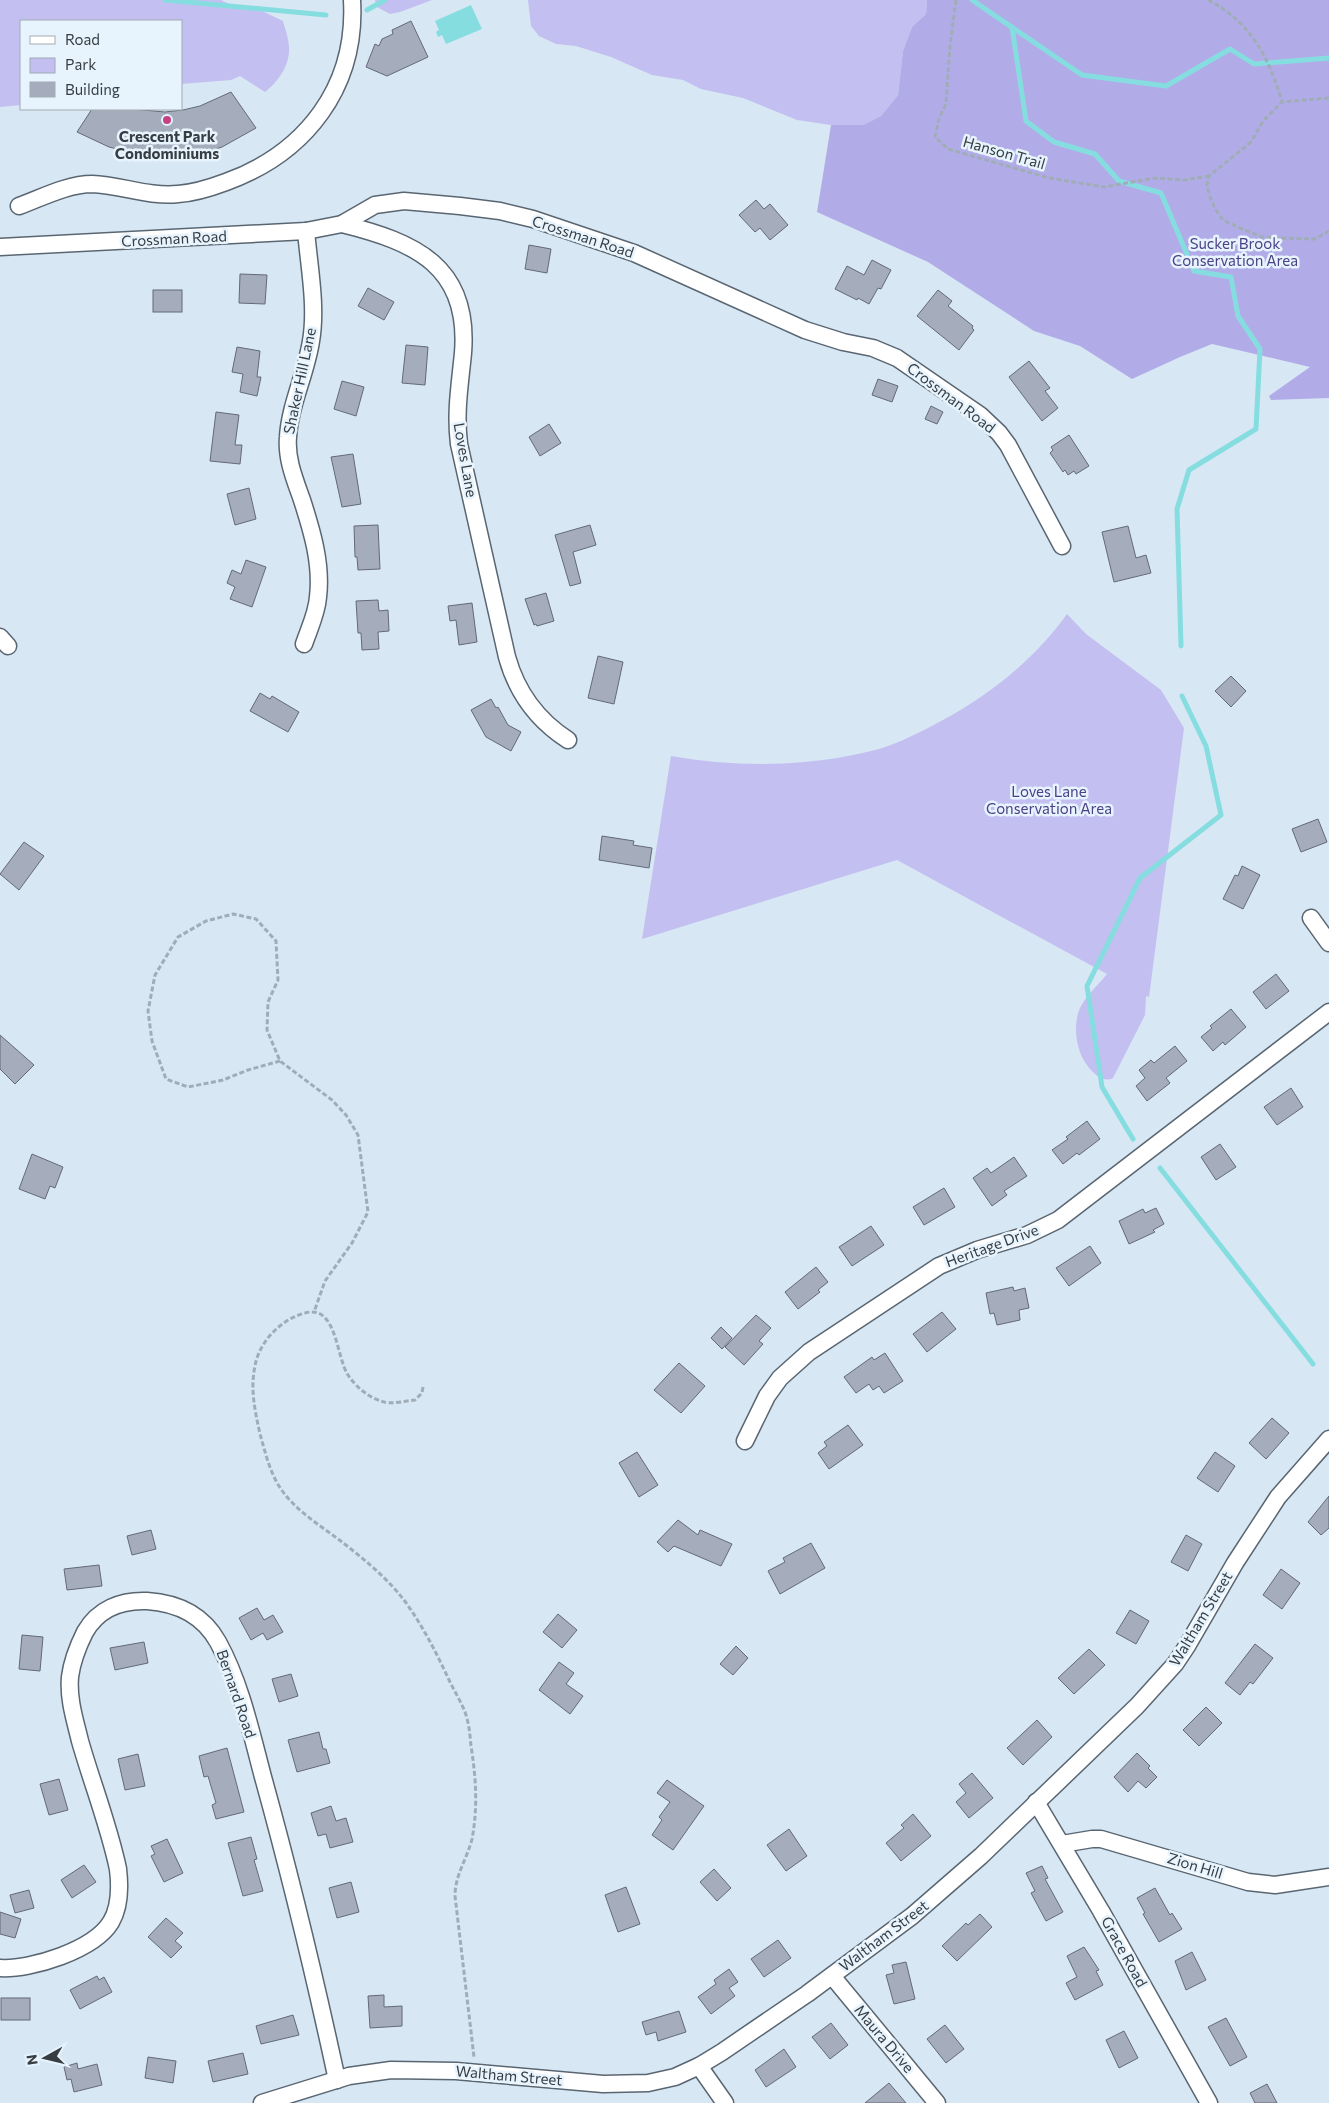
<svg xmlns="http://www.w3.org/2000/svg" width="1329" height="2103" viewBox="0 0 1329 2103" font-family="Commissioner,sans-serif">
<rect width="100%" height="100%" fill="#d7e7f4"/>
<g fill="#c3bff1">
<path d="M0 0H221L239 9 262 11 283 21C285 29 289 39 289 48 290 65 278 82 265 92L240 76 231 80 181 84V21H21V105L0 107Z"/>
<polygon points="375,0 432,0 400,12 390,14 377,7"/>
<polygon points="528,0 927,0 926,14 912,27 903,51 898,95 881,116 863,125 831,125 797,120 743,98 701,89 683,80 652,75 611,57 576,46 556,44 539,36 531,26"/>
<path d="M1067 614 1086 634 1161 690 1184 728 1149 997 1146 996 1145 1015 1113 1078C1099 1086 1082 1061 1079 1049 1076 1039 1075 1029 1077 1018 1080 1000 1096 988 1107 974L897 860 642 939 671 756C739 768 812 767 879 749 896 744 912 736 928 728 983 700 1031 664 1067 614Z"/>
</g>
<polygon fill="#b1ace8" points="927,0 1329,0 1329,398 1271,400 1269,396 1310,367 1212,344 1180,357 1132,379 1080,346 1034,331 928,262 817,212 831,125 863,125 881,116 898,95 903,51 912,27 926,14"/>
<polygon fill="#86dde0" points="471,5 482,29 446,44 442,35 438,37 436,32 439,30 435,21"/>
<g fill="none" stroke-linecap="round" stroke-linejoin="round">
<g stroke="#86dde0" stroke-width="5">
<polyline points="165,0 326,15"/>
<polyline points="972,0 1082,75 1166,86 1230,49 1254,64 1329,58"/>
<polyline points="367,10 385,0"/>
<polyline points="1012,27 1026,121 1054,142 1095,154 1119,181 1161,193 1194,271 1231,277 1238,316 1260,349 1256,429 1189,470 1177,509 1181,646"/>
<polyline points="1133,1139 1102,1087 1087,986 1140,878 1221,815 1206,746 1182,696"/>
<polyline points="1160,1168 1313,1364"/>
</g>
</g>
<g fill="#a5adbd" stroke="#636978">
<polygon points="411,21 428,57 387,76 366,67 375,44 379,46 382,39 393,34 392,30"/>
<polygon points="231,92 256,128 222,147 206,152 174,157 141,155 109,147 77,132 92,109 132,109 165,112 183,110 200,106"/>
<polygon points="756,200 764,209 770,204 788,225 770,240 760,228 755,232 739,215"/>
<polygon points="529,245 551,249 547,273 525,269"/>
<polygon points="872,260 891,270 881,289 878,288 869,304 858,298 857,300 835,289 847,266 864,275"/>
<polygon points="240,274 267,275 265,304 239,303"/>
<polygon points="368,288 394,302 384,320 358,306"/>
<rect x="153" y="290" width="29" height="22"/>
<polygon points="938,290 952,301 948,306 973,326 972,328 974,330 959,350 917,316"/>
<polygon points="406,345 428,347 425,385 402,383"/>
<polygon points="237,347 260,351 257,377 261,377 257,396 240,392 243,374 232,372"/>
<polygon points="1029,361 1050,388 1045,391 1058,408 1042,421 1009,377"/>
<polygon points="878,379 898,386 892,402 872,395"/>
<polygon points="342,381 364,387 356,416 334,409"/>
<polygon points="931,406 943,412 937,424 925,419"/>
<polygon points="216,412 239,415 235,445 242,445 240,464 210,461"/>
<polygon points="549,424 561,443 540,456 529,437"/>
<polygon points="1069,435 1089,466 1076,474 1074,471 1068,475 1065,470 1063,472 1050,453 1053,450 1051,447"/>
<polygon points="353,454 361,504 342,507 331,457"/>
<polygon points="249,488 256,519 235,525 227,494"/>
<polygon points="378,525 380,569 358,570 357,557 355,557 354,526"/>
<polygon points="590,525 596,545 573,552 581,583 570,586 555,535"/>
<polygon points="1128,526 1136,558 1146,555 1151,573 1114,582 1102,532"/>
<polygon points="246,560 266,567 252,607 230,599 235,587 227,583 232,570 241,574"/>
<polygon points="546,593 554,621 537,626 536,624 534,625 525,599"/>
<polygon points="378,600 379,611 388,610 389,631 378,632 379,649 362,650 361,633 358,633 356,601"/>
<polygon points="472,603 477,642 459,645 456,620 450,621 448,606"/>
<polygon points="598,656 623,662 614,704 588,698"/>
<polygon points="1231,676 1246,691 1231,707 1215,691"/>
<polygon points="260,693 270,699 272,696 299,712 288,732 250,711"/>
<polygon points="491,699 496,708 498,707 508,725 521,732 511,751 486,737 471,710"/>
<polygon points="1318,819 1327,842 1301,852 1292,829"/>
<polygon points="602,836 634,841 633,845 652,848 649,868 599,860"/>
<polygon points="24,842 44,856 19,890 0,874"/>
<polygon points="1242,866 1260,875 1243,909 1223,899 1235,875 1238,876"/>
<polygon points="1276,974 1289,991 1266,1009 1253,992"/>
<polygon points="1231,1009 1246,1027 1225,1045 1223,1042 1213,1051 1201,1037 1212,1028 1210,1026"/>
<polygon points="0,1035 34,1065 15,1084 0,1069"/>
<polygon points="1175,1046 1187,1061 1166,1078 1170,1083 1147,1101 1136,1086 1145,1078 1139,1070 1151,1060 1154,1063"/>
<polygon points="1291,1088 1303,1107 1277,1125 1264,1107"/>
<polygon points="1087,1121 1100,1139 1079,1155 1077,1153 1063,1164 1052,1150 1068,1139 1066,1137"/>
<polygon points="1220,1144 1236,1167 1216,1180 1201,1157"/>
<polygon points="32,1154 63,1167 55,1188 50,1186 45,1199 19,1189"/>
<polygon points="1014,1157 1027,1176 1004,1191 1007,1195 992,1206 973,1178 987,1168 991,1173"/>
<polygon points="944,1188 955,1207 924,1225 913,1207"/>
<polygon points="1156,1208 1164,1224 1153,1230 1155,1232 1129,1244 1119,1221 1143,1209 1145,1213"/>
<polygon points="871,1226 884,1245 852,1266 839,1247"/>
<polygon points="1090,1246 1101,1263 1069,1286 1056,1268"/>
<polygon points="816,1267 828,1282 818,1290 820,1292 798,1309 785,1292"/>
<polygon points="1013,1287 1014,1291 1025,1288 1029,1308 1019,1310 1020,1320 997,1325 994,1313 990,1314 986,1293"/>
<polygon points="942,1312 956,1329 927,1352 913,1334"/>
<polygon points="756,1315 771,1328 759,1341 763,1344 744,1365 725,1347"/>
<polygon points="721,1327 732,1338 722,1349 711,1338"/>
<polygon points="885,1353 903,1381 884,1393 879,1386 873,1390 869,1384 856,1393 844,1377 872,1357 874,1360"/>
<polygon points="679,1363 705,1386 681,1413 654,1390"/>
<polygon points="1272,1418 1289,1433 1266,1459 1249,1443"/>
<polygon points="848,1425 863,1445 829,1469 818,1453 827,1446 824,1442"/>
<polygon points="637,1452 658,1485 639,1497 619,1463"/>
<polygon points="1215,1452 1235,1466 1218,1492 1197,1478"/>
<polygon points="1329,1496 1329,1528 1321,1535 1308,1522"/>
<polygon points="678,1520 698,1535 700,1530 732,1544 721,1566 674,1546 668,1552 657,1542"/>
<polygon points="151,1530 156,1549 132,1555 127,1536"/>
<polygon points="1186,1535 1202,1544 1188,1571 1171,1562"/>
<polygon points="811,1543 825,1568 780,1594 768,1571 785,1562 783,1558"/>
<polygon points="99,1565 102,1586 67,1590 64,1569"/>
<polygon points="1281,1569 1300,1583 1282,1609 1263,1595"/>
<polygon points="257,1608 264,1620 273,1615 283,1632 267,1640 263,1633 251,1640 239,1618"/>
<polygon points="1130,1610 1149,1621 1136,1644 1116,1633"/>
<polygon points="558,1614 577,1630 562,1648 543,1632"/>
<polygon points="22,1635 43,1637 40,1671 19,1669"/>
<polygon points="144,1642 148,1663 115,1670 110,1648"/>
<polygon points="1255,1644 1273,1658 1253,1684 1250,1682 1240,1695 1225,1683"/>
<polygon points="736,1646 748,1658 733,1675 720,1664"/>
<polygon points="1089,1649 1105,1665 1074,1694 1058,1678"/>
<polygon points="559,1662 574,1673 566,1684 583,1696 570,1714 539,1690"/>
<polygon points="291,1674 298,1696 279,1702 272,1679"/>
<polygon points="1206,1707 1222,1723 1199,1746 1183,1730"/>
<polygon points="1037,1720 1052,1737 1023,1765 1007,1748"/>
<polygon points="319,1732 323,1749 326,1749 330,1763 297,1772 288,1740"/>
<polygon points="227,1748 244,1812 216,1819 212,1805 216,1803 208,1776 204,1777 199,1756"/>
<polygon points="1137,1753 1150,1766 1148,1768 1157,1777 1146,1788 1138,1781 1128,1792 1114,1777"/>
<polygon points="138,1754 145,1786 125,1790 118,1759"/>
<polygon points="972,1773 993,1798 969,1818 956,1802 966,1793 959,1784"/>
<polygon points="59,1779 68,1810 49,1815 40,1784"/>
<polygon points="667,1780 704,1806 673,1850 652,1835 662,1820 659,1817 670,1802 657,1793"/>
<polygon points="331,1806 336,1821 346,1818 353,1842 330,1848 326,1834 318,1836 311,1813"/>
<polygon points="913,1814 931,1836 901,1861 886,1843 904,1828 901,1825"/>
<polygon points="789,1829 807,1856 786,1871 767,1845"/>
<polygon points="251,1837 257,1859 254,1860 263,1891 243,1896 228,1843"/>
<polygon points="167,1839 183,1873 164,1882 151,1856 155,1854 151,1846"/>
<polygon points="84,1865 96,1882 72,1898 61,1880"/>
<polygon points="1042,1866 1048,1878 1045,1879 1063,1912 1046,1921 1031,1893 1035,1891 1026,1873"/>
<polygon points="714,1869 731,1888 717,1901 700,1882"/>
<polygon points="351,1882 359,1912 337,1918 329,1888"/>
<polygon points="626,1887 640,1924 618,1932 605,1895"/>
<polygon points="1155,1888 1170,1915 1172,1913 1182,1929 1159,1942 1143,1914 1145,1913 1137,1898"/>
<polygon points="29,1890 34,1908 15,1913 10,1895"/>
<polygon points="0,1912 21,1919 15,1938 0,1934"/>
<polygon points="980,1914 992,1927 957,1961 942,1946 966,1923 968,1925"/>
<polygon points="166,1918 183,1933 175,1941 182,1947 171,1958 148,1937"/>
<polygon points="778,1940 791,1958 764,1977 751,1959"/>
<polygon points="1084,1947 1099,1970 1096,1971 1103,1985 1075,2000 1066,1983 1077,1977 1067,1956"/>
<polygon points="1192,1952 1206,1980 1186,1990 1175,1961"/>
<polygon points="906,1962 915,1999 894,2004 886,1975 894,1973 892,1965"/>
<polygon points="729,1969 738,1982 729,1988 735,1996 711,2014 698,1997 716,1984 714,1980"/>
<polygon points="97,1976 99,1980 104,1977 112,1992 80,2009 70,1990"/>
<polygon points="384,1995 384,2007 402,2006 402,2026 370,2028 368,1996"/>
<rect x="1" y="1998" width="29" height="22"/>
<polygon points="679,2011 686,2032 658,2041 656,2032 646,2035 642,2022"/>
<polygon points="293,2015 299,2035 261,2044 256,2026"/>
<polygon points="1226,2018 1247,2057 1230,2066 1208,2027"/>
<polygon points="831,2023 848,2045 830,2059 812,2037"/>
<polygon points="945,2025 964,2049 946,2063 927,2039"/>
<polygon points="1124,2031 1138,2058 1119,2068 1106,2040"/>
<polygon points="784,2049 796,2067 766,2087 755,2070"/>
<polygon points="243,2053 248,2074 213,2082 208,2061"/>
<polygon points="148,2057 176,2061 173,2083 145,2078"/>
<polygon points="77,2063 78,2069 97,2064 102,2085 74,2092 71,2079 67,2080 64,2067"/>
<polygon points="889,2083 906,2103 865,2103"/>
<polygon points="1267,2084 1277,2103 1255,2103 1250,2093"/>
</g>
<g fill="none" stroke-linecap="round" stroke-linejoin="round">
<defs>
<g id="minor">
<path d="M19 206C41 198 68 184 92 184 121 185 148 197 178 194 195 193 210 188 226 182 306 153 357 87 352 0"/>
<path d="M342 224C415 242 470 266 463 353 460 384 455 412 459 444L507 657C517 693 537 720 568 740"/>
<polyline points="0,247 306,231 342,224 375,205 404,201 460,206 500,211 533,219 634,253 805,330 843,342 873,348 897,358 980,415 999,433 1008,445 1062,546"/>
<polyline points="0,637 8,646"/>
<path d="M304 644C309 629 317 613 318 597 322 564 312 531 302 500 295 480 286 459 288 437 290 404 306 374 311 341 317 307 309 266 306 231"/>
<polyline points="1311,918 1329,943"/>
<polyline points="745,1441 767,1396 780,1378 809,1352 939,1266 977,1250 1027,1235 1058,1220 1329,1012"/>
<polyline points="1036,1802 1101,1911 1209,2103"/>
<polyline points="1062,1844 1092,1839 1101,1839 1248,1882 1275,1885 1329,1877"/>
<path d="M0 1968C31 1970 94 1950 111 1922 120 1907 120 1886 118 1869 109 1826 92 1783 80 1741 75 1720 68 1699 70 1677 72 1661 78 1646 85 1632 98 1609 121 1600 147 1601 178 1603 203 1615 218 1642 241 1684 251 1732 263 1777 291 1878 315 1978 337 2080"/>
<polyline points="832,1976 937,2103"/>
<polyline points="699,2066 725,2103"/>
<polyline points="262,2103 349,2076 391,2070 456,2071 603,2084 648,2083 675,2077 699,2066 722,2052 807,1994 912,1916 981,1856 1137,1706 1175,1664 1187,1646 1235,1563 1278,1497 1329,1439"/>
</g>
</defs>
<use href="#minor" stroke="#596672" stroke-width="19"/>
<g stroke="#a0adb7" stroke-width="3" stroke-dasharray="5 2.5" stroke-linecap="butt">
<polyline points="956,0 950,45 946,104 939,118 935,137 948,149 1049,178 1104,187 1155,178 1184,180 1209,176"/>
<path d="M1208 0C1251 22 1269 58 1282 102"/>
<polyline points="1329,98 1282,102 1263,121 1251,142 1209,176 1207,185 1210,197 1216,210 1223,220 1240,228 1262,237 1277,238 1315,239 1329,231"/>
<polyline points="280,1061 248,1070 223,1080 188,1087 166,1079 152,1041 148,1011 155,975 178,937 206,921 233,914 256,919 276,941 278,980 268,1002 267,1030 280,1061 332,1100 346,1115 358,1135 368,1212 352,1243 325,1281 314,1312"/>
<path d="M423 1387 422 1393 415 1400C405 1401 390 1405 381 1401 368 1397 356 1387 348 1375 336 1357 337 1304 305 1313 281 1319 259 1342 255 1366 250 1389 255 1411 260 1434 265 1451 269 1470 279 1486 294 1510 320 1525 342 1542 364 1559 387 1578 404 1600 423 1626 437 1654 450 1682 455 1692 461 1702 465 1712 469 1723 470 1735 471 1746 476 1777 478 1808 472 1839 467 1859 455 1875 455 1896L474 2057"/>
</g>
<use href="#minor" stroke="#fff" stroke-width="16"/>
</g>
<circle fill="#c8417f" stroke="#e7f4fe" stroke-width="2" cx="167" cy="120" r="5"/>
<g text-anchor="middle" stroke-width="5" stroke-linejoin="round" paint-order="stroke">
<g font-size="15" font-weight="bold" fill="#373e43" stroke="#e7f4fe">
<text x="167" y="142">Crescent Park<tspan x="167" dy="17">Condominiums</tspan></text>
</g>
<g font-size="15" fill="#373e43" stroke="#e7f4fe">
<text transform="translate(1004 153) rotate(16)" y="5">Hanson Trail</text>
<text transform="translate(583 237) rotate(18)" y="5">Crossman Road</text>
<text transform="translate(174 239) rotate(-3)" y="5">Crossman Road</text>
<text transform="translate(300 381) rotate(-78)" y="5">Shaker Hill Lane</text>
<text transform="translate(951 398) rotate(37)" y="5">Crossman Road</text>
<text transform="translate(465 460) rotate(80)" y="5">Loves Lane</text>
<text transform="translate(992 1246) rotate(-20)" y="5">Heritage Drive</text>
<text transform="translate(1201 1619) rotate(-59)" y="5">Waltham Street</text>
<text transform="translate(236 1694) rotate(71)" y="5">Bernard Road</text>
<text transform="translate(1195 1866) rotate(17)" y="5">Zion Hill</text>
<text transform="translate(884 1936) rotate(-37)" y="5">Waltham Street</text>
<text transform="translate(1124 1952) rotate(61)" y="5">Grace Road</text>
<text transform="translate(884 2039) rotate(50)" y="5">Maura Drive</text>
<text transform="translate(509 2076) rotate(5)" y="5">Waltham Street</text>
</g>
<g font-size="15" fill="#4c4087" stroke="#e7f4fe">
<text x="1235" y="249">Sucker Brook<tspan x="1235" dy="17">Conservation Area</tspan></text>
<text x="1049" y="797">Loves Lane<tspan x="1049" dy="17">Conservation Area</tspan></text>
</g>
</g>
<rect x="20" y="20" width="162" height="90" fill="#e7f4fe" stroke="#a1abb3"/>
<rect x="30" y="36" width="25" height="8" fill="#ffffff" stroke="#a1abb3"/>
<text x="65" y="45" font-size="15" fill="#373e43">Road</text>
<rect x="30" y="58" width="25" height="15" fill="#c3bff1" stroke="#a1abb3"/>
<text x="65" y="70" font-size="15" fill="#373e43">Park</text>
<rect x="30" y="82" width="25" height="15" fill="#a5adbd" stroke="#a1abb3"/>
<text x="65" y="95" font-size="15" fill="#373e43">Building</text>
<g transform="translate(45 2058) rotate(262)" stroke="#e7f4fe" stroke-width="4" paint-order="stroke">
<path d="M0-4L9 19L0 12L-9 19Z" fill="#373e43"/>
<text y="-8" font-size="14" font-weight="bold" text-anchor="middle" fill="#373e43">N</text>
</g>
</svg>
